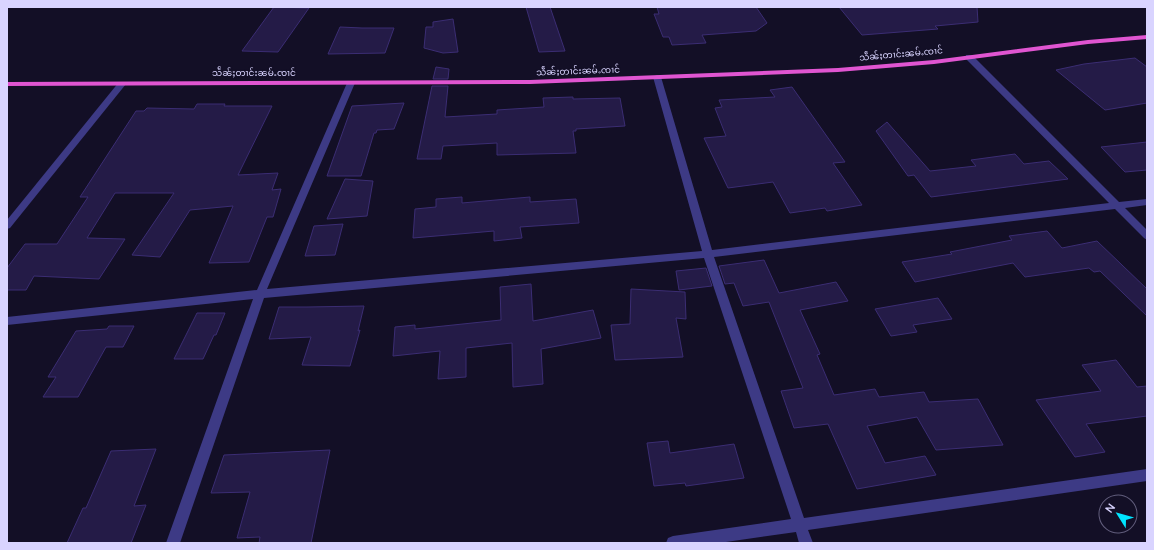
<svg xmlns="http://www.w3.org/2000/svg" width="1154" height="550" viewBox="0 0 1154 550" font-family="Mulish,'Noto Sans Myanmar',sans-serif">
<rect width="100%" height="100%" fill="#130f26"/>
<g fill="#241b47" stroke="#3b2d73">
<polygon points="274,7 309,8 278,52 242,51"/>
<polygon points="526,7 550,7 565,51 539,52"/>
<polygon points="657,7 756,7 767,23 756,31 702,35 706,43 672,45 669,37 663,37 654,14 659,14"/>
<polygon points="839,7 977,7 978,22 935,26 938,29 862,35"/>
<polygon points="453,19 458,52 443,53 424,48 426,27 433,27 433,22"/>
<polygon points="340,27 362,28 394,28 385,53 328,54"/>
<polygon points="1135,58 1147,67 1147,103 1105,110 1056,70 1084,64"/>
<polygon points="436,67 449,69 448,79 433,79"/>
<polygon points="432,86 448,86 445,117 497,114 497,110 544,107 543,98 573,97 573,99 620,98 625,126 576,129 576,131 573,131 576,153 497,155 497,143 443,146 441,159 417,159"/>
<polygon points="792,87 845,162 833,163 862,205 827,211 825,208 790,213 773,182 728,188 704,138 726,136 715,108 722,107 719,100 775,97 770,90"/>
<polygon points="404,103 394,129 377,130 376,133 374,133 361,176 327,176 352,106"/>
<polygon points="197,104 225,104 224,106 272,106 238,175 278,173 272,190 281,189 273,217 267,217 249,262 209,263 233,206 190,210 160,257 132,255 174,193 115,193 87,238 125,239 99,279 34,276 26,290 7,290 7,268 25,244 57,244 88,197 80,197 136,111 144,111 147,108 194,109"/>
<polygon points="887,122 930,171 976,166 971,160 1015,154 1024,164 1049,161 1068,179 931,197 914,175 908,176 876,131"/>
<polygon points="1147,142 1147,170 1125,172 1101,147"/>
<polygon points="345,179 373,181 367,216 327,219"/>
<polygon points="462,197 462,203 530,197 530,202 576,199 579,223 520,227 522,238 494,241 494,231 413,238 415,209 436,207 436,199"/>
<polygon points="343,224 335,255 305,256 314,226"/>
<polygon points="1047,231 1062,248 1097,241 1147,289 1147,316 1100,271 1094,272 1089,268 1025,277 1013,263 915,282 902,262 952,254 950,252 1012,240 1009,236"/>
<polygon points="764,260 779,293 836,282 848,301 800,310 820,354 817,355 834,395 875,389 879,397 924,392 929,402 978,399 1003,445 936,450 917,417 867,426 885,463 925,456 936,475 857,489 828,424 794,428 781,391 803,388 769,302 743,306 734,283 725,284 719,266"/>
<polygon points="706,268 712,286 679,290 676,271"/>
<polygon points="531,284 533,321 593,310 601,338 541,349 543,384 513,387 512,343 466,348 466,377 438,379 440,351 393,356 395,327 415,325 415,329 501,320 500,287"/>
<polygon points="631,289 685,292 686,319 676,318 683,357 615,360 611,325 630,324"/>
<polygon points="938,298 952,319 913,325 917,332 891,336 875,309"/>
<polygon points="307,307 364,306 358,331 360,330 350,366 302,365 311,337 269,339 279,307"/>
<polygon points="197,313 225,313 216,335 214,335 203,359 174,359"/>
<polygon points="109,326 134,326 123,347 106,347 78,397 43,397 56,377 48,377 76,331 107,329"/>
<polygon points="1116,360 1137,387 1147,386 1147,416 1086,424 1105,452 1075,457 1036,400 1101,391 1082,365"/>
<polygon points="668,441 670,453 734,444 744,478 686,486 685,483 654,486 647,443"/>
<polygon points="156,449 134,506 146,505 131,543 67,543 83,508 86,508 111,451"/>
<polygon points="330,450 311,543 259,543 260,537 237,538 250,492 211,493 224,455"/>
</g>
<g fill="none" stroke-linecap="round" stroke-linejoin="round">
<g fill="#3d3a85" fill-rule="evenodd">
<polygon points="966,55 972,55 1119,202 1147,199 1147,205 1125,208 1147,230 1147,240 1144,238 1115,209 714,257 804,518 1147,469 1147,481 808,530 813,543 799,543 796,532 719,543 666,543 668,538 673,536 791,519 704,258 264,298 180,543 166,543 253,299 7,325 7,317 257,290 347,83 351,81 355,83 267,289 702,251 653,77 657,75 661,77 712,250 1109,203 966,59"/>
<polygon points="119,82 125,82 126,84 10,228 7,229 7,220"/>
</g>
<polygon fill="#e055d1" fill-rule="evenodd" points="1147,35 1147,39 1088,44 934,64 838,72 530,84 7,86 7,82 530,80 838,68 934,60 1088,40"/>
</g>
<g text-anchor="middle" stroke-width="3" stroke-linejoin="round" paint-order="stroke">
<g font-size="9" fill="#d9d4ff" stroke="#130f26">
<text transform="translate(901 54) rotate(-5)" y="3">သဵၼ်ႈတၢင်းၼမ်ႉၸၢင်</text>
<text transform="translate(578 71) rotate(-2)" y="3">သဵၼ်ႈတၢင်းၼမ်ႉၸၢင်</text>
<text x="254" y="76">သဵၼ်ႈတၢင်းၼမ်ႉၸၢင်</text>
</g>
</g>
<rect width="1154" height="550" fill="none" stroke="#d9d4ff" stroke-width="16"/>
<g transform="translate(1118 514) rotate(307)"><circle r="19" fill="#130f26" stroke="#625e7d"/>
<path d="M0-3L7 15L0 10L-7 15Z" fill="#00e5ff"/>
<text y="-6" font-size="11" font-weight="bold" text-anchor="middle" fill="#d9d4ff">N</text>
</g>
</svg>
